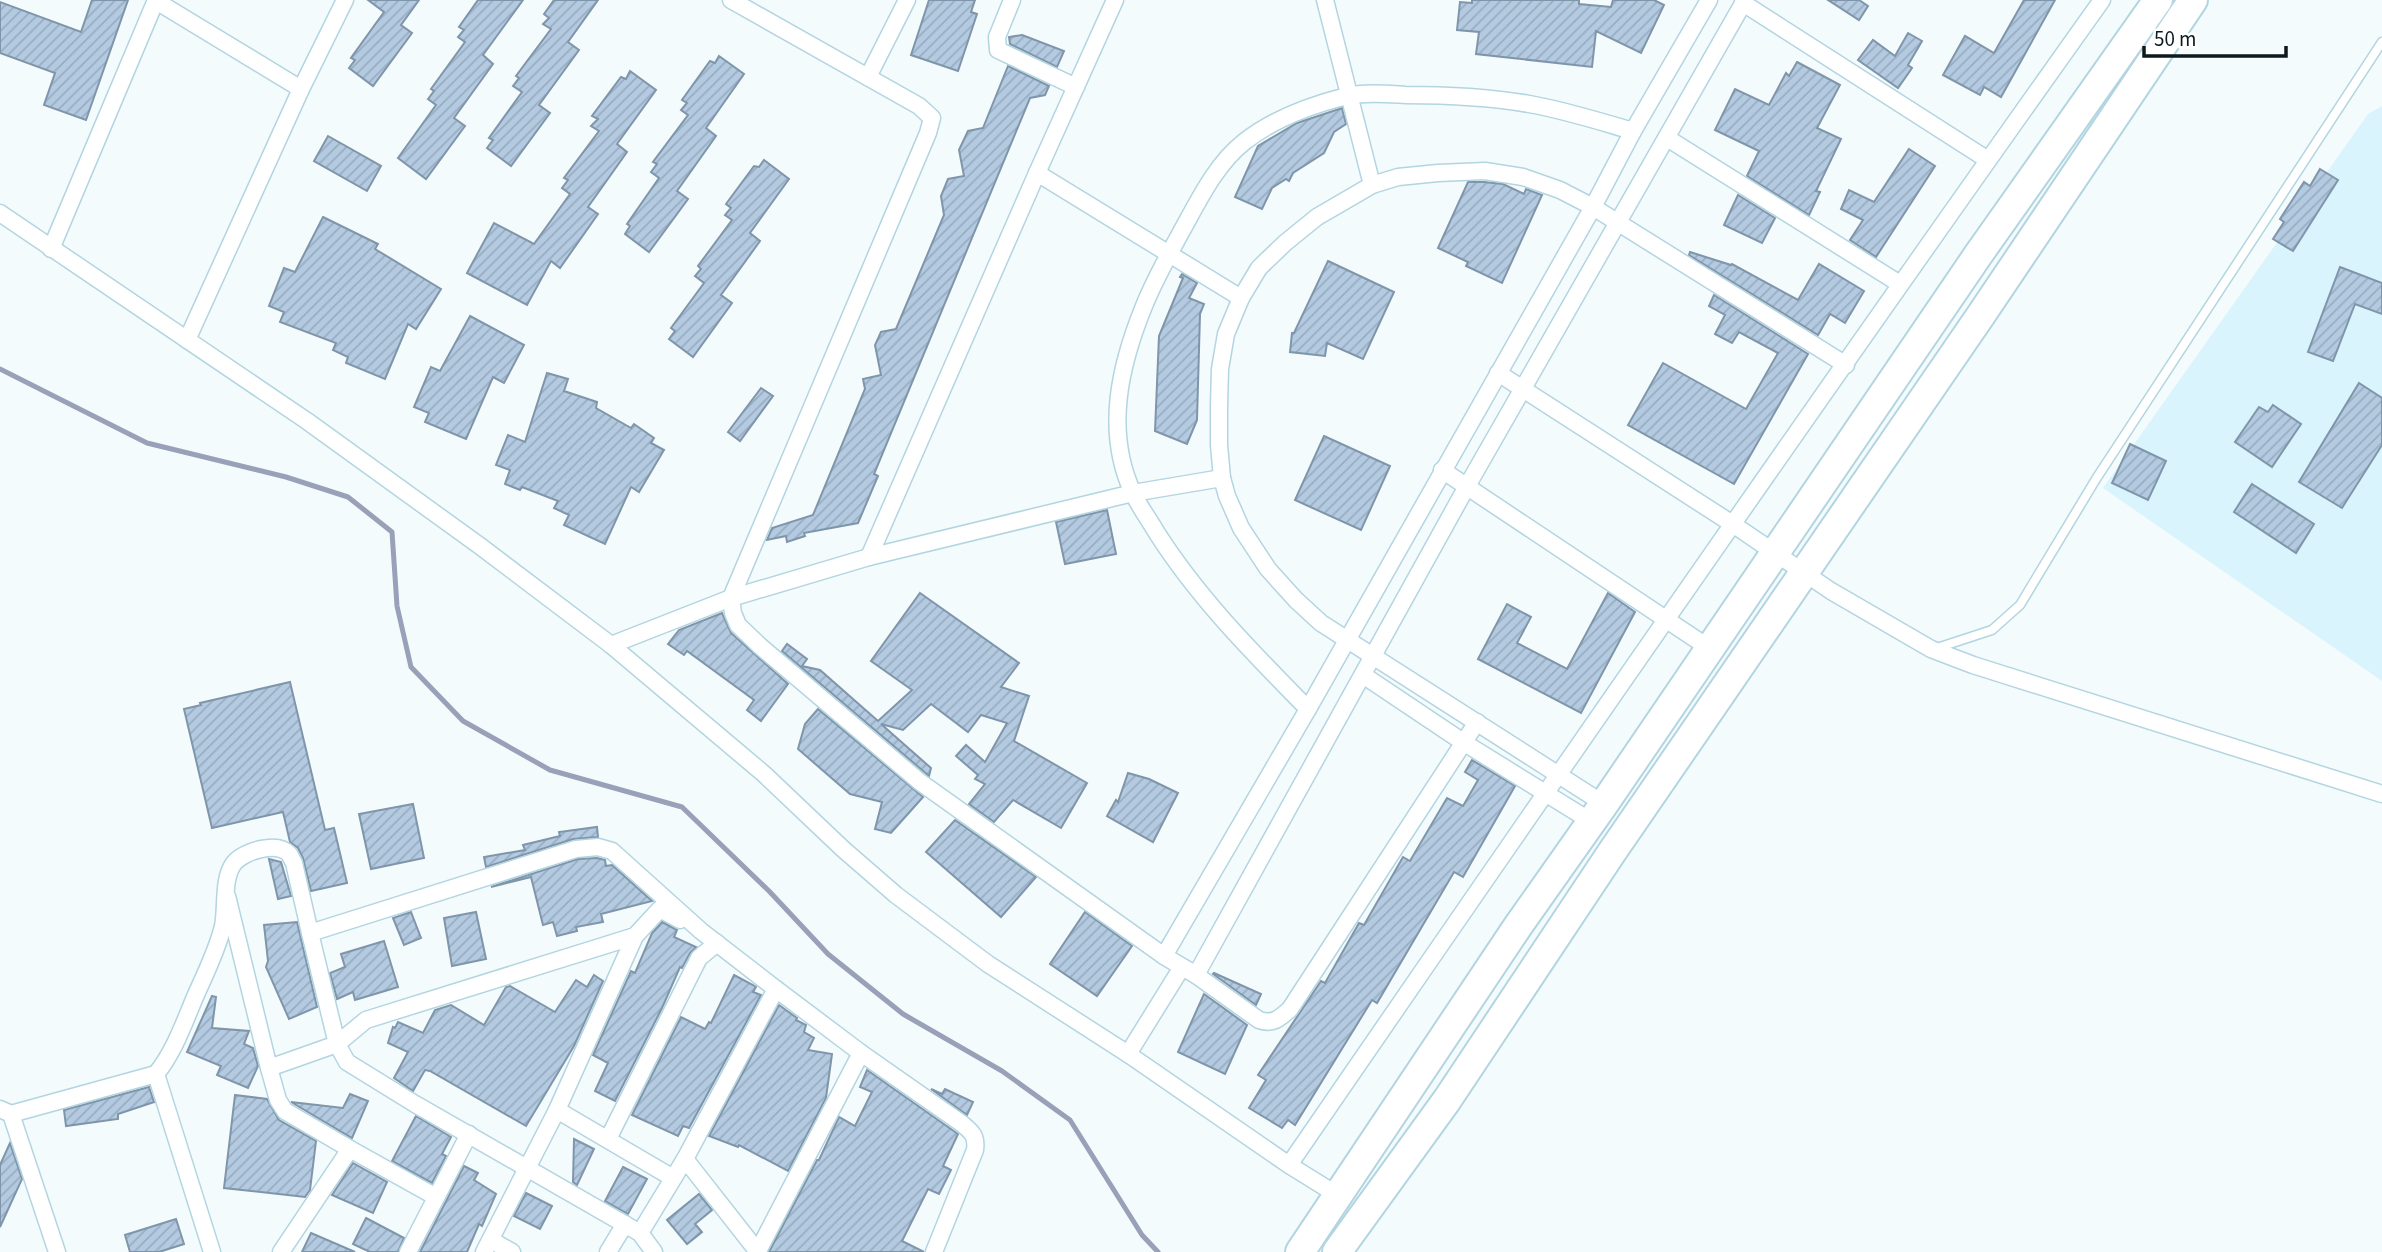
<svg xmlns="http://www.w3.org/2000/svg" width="2382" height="1252" viewBox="0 0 2382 1252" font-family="'Source Sans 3',sans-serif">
<defs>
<pattern id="building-hatch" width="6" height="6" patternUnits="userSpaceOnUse" patternTransform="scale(1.75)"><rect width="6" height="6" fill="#b3cae1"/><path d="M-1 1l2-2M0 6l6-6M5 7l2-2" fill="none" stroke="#99adc1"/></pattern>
</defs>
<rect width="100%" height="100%" fill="#f4fbfd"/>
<polygon fill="#daf4fd" points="2382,106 2382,681 2103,488 2368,114"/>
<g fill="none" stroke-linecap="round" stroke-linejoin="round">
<polyline stroke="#98a1b8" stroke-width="5" points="0,369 147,443 286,477 348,497 392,532 397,606 411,667 463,721 550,770 682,807 769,891 828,954 903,1014 1002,1071 1070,1120 1142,1235 1158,1252"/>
</g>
<g fill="url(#building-hatch)" stroke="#7f95aa" stroke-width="2">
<polygon points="92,0 128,0 86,120 44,105 55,73 0,53 0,2 81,32"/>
<polygon points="368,0 419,0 401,25 412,33 373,86 349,68 355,60 351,58 384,12"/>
<polygon points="478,0 523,0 483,55 493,64 454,118 465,126 426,179 398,158 436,105 428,99 434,91 431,89 465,42 458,37 464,30 459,27"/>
<polygon points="554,0 598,0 568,42 579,50 539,105 550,113 511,166 487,148 493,140 489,138 522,92 513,86 519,78 516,76 551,29 543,24 549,18 544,14"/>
<polygon points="929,0 975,0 971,12 977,14 958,71 911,55"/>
<polygon points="1472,0 1579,0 1579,4 1611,7 1613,0 1654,0 1664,5 1641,53 1596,31 1592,67 1476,54 1479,32 1457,30 1460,2 1472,3"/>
<polygon points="1828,0 1859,0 1868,6 1859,20"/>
<polygon points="2024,0 2055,0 2001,97 1984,87 1980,95 1943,75 1965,36 1994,53"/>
<polygon points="1908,33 1922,41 1908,65 1912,68 1898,88 1858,60 1873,40 1895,56"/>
<polygon points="1022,35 1064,51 1057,67 1010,44 1009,37"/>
<polygon points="719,56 744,74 706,128 716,136 677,191 688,199 649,252 625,234 630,226 627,224 659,178 651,172 657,164 653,162 688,115 681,110 687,103 682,100 710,61 715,63"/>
<polygon points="1797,62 1840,85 1817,128 1841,139 1816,191 1820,192 1809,215 1747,176 1759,151 1715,130 1735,89 1769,105 1786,73 1789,76"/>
<polygon points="1008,66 1049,86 1045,95 1030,98 874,474 878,476 858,523 804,533 805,536 787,542 786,536 767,540 772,528 813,515 865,389 863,379 881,375 875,345 881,332 896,329 944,215 941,196 948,179 964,176 959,150 968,131 983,128"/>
<polygon points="630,71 656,90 617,144 627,152 588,207 598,214 560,268 551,261 527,305 467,273 494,223 534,244 570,194 562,188 568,180 564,178 599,131 591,126 598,119 592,116 621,77 626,79"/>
<polygon points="1342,108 1346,124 1334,132 1324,153 1293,173 1289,181 1286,179 1272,188 1262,209 1235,197 1258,146 1297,123"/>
<polygon points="328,136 381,166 367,191 314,161"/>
<polygon points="1909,149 1935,166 1876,257 1850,240 1863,220 1841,209 1849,190 1874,202"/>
<polygon points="764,160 789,179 750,233 760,241 721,295 732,303 693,357 669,339 675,331 671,328 704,283 695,276 701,269 698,266 732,220 725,215 731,208 726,204 754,166 759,167"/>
<polygon points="2320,169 2338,180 2293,251 2273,239 2284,222 2280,219 2304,182 2310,186"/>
<polygon points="1468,182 1484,182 1503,184 1524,194 1526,189 1542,195 1502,283 1466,266 1468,262 1438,248"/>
<polygon points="1738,195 1775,218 1762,243 1724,225"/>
<polygon points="323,217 378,244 375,249 441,289 416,329 408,324 385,379 346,363 348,357 333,350 336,343 280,322 284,312 269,306 284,268 295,272"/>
<polygon points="1690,252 1731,265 1732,264 1798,300 1819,264 1864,291 1845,323 1830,314 1818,335 1689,255"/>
<polygon points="1328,261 1394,292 1363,359 1327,343 1325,356 1290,352 1292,333 1294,333"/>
<polygon points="2340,267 2382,283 2382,314 2355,304 2333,361 2308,352"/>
<polygon points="1182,274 1197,283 1189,298 1204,304 1200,314 1197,420 1187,444 1155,431 1159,336 1183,278 1180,277"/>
<polygon points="1714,295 1808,354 1734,484 1628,425 1663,363 1746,409 1778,353 1739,332 1732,343 1715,334 1725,315 1709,306"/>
<polygon points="470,316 524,345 504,383 493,377 466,439 425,422 429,413 414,407 431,367 440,371"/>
<polygon points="547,373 568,379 564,391 597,402 596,408 631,428 634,424 654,438 651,443 664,450 639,492 631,487 605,544 564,525 569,515 554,508 558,501 522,487 520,490 505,484 510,470 496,465 508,435 525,442"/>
<polygon points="2359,383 2382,398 2382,445 2342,508 2299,482"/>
<polygon points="761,388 773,396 740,441 728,432"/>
<polygon points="2273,405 2301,424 2272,467 2235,442 2259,407 2268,412"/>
<polygon points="1324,436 1390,466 1361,530 1295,500"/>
<polygon points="2130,444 2166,461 2148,500 2112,483"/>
<polygon points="2252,484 2314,524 2296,553 2234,512"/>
<polygon points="1107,510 1116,554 1065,564 1056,522"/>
<polygon points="920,593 1019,663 1001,687 1029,696 1014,741 1087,783 1061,828 1013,800 994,822 969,804 985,784 975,779 978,775 956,756 966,745 985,762 1007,723 981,715 968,732 931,704 903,730 881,724 931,768 929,776 782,651 787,644 807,659 802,666 820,670 878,721 912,690 871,661"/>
<polygon points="1608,593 1635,612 1581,713 1478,659 1507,604 1531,617 1517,643 1567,669"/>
<polygon points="722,613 731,633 788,684 761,721 747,710 754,700 687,651 684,655 668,644 679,630"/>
<polygon points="290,682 325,830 334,828 347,883 311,891 303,858 298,848 290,842 283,812 212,828 184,709 201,705 200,703"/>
<polygon points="818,709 923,797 891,833 875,829 882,802 850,794 798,749 805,724"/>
<polygon points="1472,760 1515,786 1463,877 1454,872 1377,1003 1372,1000 1295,1125 1288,1120 1282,1128 1249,1108 1266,1080 1258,1075 1321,981 1325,983 1359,923 1364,925 1403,857 1410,861 1447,798 1463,806 1478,780 1465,772"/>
<polygon points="1128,773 1149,779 1178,793 1153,842 1107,816 1116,800 1118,802"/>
<polygon points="413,804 424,858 371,869 359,814"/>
<polygon points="955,820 1036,877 1001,917 926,852"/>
<polygon points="597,827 598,837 573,839 486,867 484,857 525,850 523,845 560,836 559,832"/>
<polygon points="597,858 605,860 606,866 612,865 652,901 601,914 603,922 576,927 577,931 557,936 553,922 543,925 531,877 491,887 578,859"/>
<polygon points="269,859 281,862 291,896 278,899"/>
<polygon points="411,912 421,938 404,945 393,918"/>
<polygon points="476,912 486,959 452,966 444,918"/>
<polygon points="1085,912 1132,946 1097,996 1050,964"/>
<polygon points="297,922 317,1007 289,1019 266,967 268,961 264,925"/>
<polygon points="662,922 677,930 674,937 696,947 690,953 682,968 680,967 662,1008 615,1101 595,1091 608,1063 593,1055 631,971 635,973 652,933"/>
<polygon points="384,941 398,987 355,1000 353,992 337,999 330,973 345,967 341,954"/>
<polygon points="1214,973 1261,994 1256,1005 1213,974"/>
<polygon points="594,975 603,981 574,1046 526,1126 430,1071 425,1070 413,1091 394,1078 408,1052 388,1043 393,1027 395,1028 398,1022 423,1033 435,1010 451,1005 484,1025 506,987 510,986 555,1012 576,980 587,987"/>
<polygon points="734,975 753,985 756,987 753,992 761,995 689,1128 683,1126 678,1136 632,1115 681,1017 705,1029 709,1022 711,1023"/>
<polygon points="1204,994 1247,1025 1225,1074 1178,1052"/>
<polygon points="212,996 216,997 212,1028 249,1031 244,1044 253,1048 258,1066 248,1088 217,1075 221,1066 187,1052"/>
<polygon points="779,1005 797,1018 796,1020 806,1025 804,1032 814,1038 808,1050 832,1054 826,1098 788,1171 739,1145 738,1147 709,1136"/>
<polygon points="867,1070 958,1134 943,1166 951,1170 939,1194 928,1189 902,1241 924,1252 769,1252 817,1160 819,1160 839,1117 855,1126 872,1092 860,1087"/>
<polygon points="149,1087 154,1102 118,1114 118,1119 66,1126 64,1110"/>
<polygon points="931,1089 942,1094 945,1089 973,1102 967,1115"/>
<polygon points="350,1094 368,1101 352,1138 291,1102 343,1108"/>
<polygon points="235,1095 267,1099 279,1120 316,1141 310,1190 305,1197 224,1188"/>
<polygon points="416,1116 451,1137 442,1154 446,1156 432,1183 392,1161"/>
<polygon points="574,1139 594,1149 577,1185 573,1182"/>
<polygon points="10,1143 22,1179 0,1227 0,1165"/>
<polygon points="353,1163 387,1182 373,1213 332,1195"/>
<polygon points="464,1166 478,1173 474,1180 496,1194 482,1226 479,1224 467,1252 420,1252"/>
<polygon points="623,1167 647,1179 628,1214 605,1201"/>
<polygon points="526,1193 552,1206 540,1229 514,1216"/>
<polygon points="699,1194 712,1210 695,1224 702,1232 687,1244 667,1220"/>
<polygon points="366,1218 404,1238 398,1252 370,1252 353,1244"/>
<polygon points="176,1219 184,1244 159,1252 130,1252 125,1235"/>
<polygon points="311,1233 355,1252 302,1252"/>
</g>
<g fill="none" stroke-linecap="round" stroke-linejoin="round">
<defs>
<polyline id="lane" points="1937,648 1992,630 2020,605 2096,479 2382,42"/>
<g id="street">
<polyline points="731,0 919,106 932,118 928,133 731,598 733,613 738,625 760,646 920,782 1164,956 1196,975 1466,488 1745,0"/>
<polyline points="1012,0 997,37 998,50 1076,87"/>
<polyline points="1325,0 1372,185"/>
<polyline points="156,1 301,89"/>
<polyline points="1743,3 1988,160"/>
<polyline points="868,77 907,0"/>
<polyline points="1667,138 1900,284"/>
<polyline points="1037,173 1241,298"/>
<polyline points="0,213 307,421 480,546 611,645 764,774 843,849 896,895 988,964 1128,1054 1289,1165 1339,1196"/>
<polyline points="51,249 156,0"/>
<polyline points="187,340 301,89 345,0"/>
<polyline points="1498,373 1734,525 1831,591 1931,649 1973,665 2382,794"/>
<polyline points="1442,470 1709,648"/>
<polyline points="869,557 1037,173 1115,0"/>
<polyline points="611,645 731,598 869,557 1133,493 1222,478"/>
<polyline points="1363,675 1463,742 1592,822"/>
<path d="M1308 709C1253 653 1197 597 1155 530 1148 518 1139 506 1133 493 1104 431 1120 365 1144 306 1154 281 1167 258 1180 234 1198 202 1215 165 1244 142 1273 119 1311 105 1347 96 1365 92 1387 94 1406 95 1447 95 1488 97 1529 104 1564 110 1598 121 1633 131"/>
<polyline points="1604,804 1321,623 1296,600 1268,569 1241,528 1227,496 1222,478 1219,445 1219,407 1220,369 1226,334 1241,298 1259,268 1285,243 1317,217 1372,185 1398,177 1438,173 1485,171 1523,177 1560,190 1593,207 1846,365"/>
<path d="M227 896 269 1068 337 1044 310 933 576 849 598 847 612 851 701 931 776 989 861 1053 961 1123C972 1132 977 1136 975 1150L934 1252"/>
<polyline points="1164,956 1308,709 1593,207 1633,131 1709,0"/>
<path d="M1196 975 1259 1020C1273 1025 1280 1018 1290 1009L1477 722"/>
<polyline points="1128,1054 1182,967"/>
<polyline points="269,1068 278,1100 285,1111 350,1149"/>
<path d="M156 1074C174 1052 184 1023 195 997 205 974 217 951 223 926 227 907 222 879 234 863 244 851 277 841 289 854 291 856 292 860 294 863L310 933"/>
<polyline points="0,1109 11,1114 57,1252"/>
<polyline points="557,1110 673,1178"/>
<polyline points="11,1114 156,1074 212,1252"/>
<polyline points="608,1139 699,958 717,943"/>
<polyline points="685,1159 758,1252"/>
<path d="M1289 1165C1557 775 1827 386 2102 0"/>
<polyline points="640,1233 685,1159 776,989"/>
<polyline points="491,1240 512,1252"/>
<polyline points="758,1251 861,1053"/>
<polyline points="281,1252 350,1149 436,1197"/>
<polyline points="408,1252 469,1134"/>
<polyline points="484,1252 557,1110 635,936"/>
<polyline points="608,1252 625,1224"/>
<polyline points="654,1252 640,1233 415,1104 347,1062 337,1044 366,1020 635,936 660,909 680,920"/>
</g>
<g id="highway">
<polyline points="1300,1252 1518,926 1604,804 1978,255 2158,0"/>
<polyline points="1337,1252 1447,1100 1612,852 1981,315 2193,0"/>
</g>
</defs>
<use href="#lane" stroke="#b2d5e1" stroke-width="11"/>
<use href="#street" stroke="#b2d5e1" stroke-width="19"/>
<use href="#highway" stroke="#b2d5e1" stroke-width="32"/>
<use href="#lane" stroke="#fff" stroke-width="8"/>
<use href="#street" stroke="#fff" stroke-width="16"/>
<use href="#highway" stroke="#fff" stroke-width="28"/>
</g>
<path d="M2144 46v10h142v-10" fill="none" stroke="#0c191d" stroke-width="3.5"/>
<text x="2154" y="46" font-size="21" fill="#0c191d" stroke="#ffffff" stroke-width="5" paint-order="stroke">50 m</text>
</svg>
